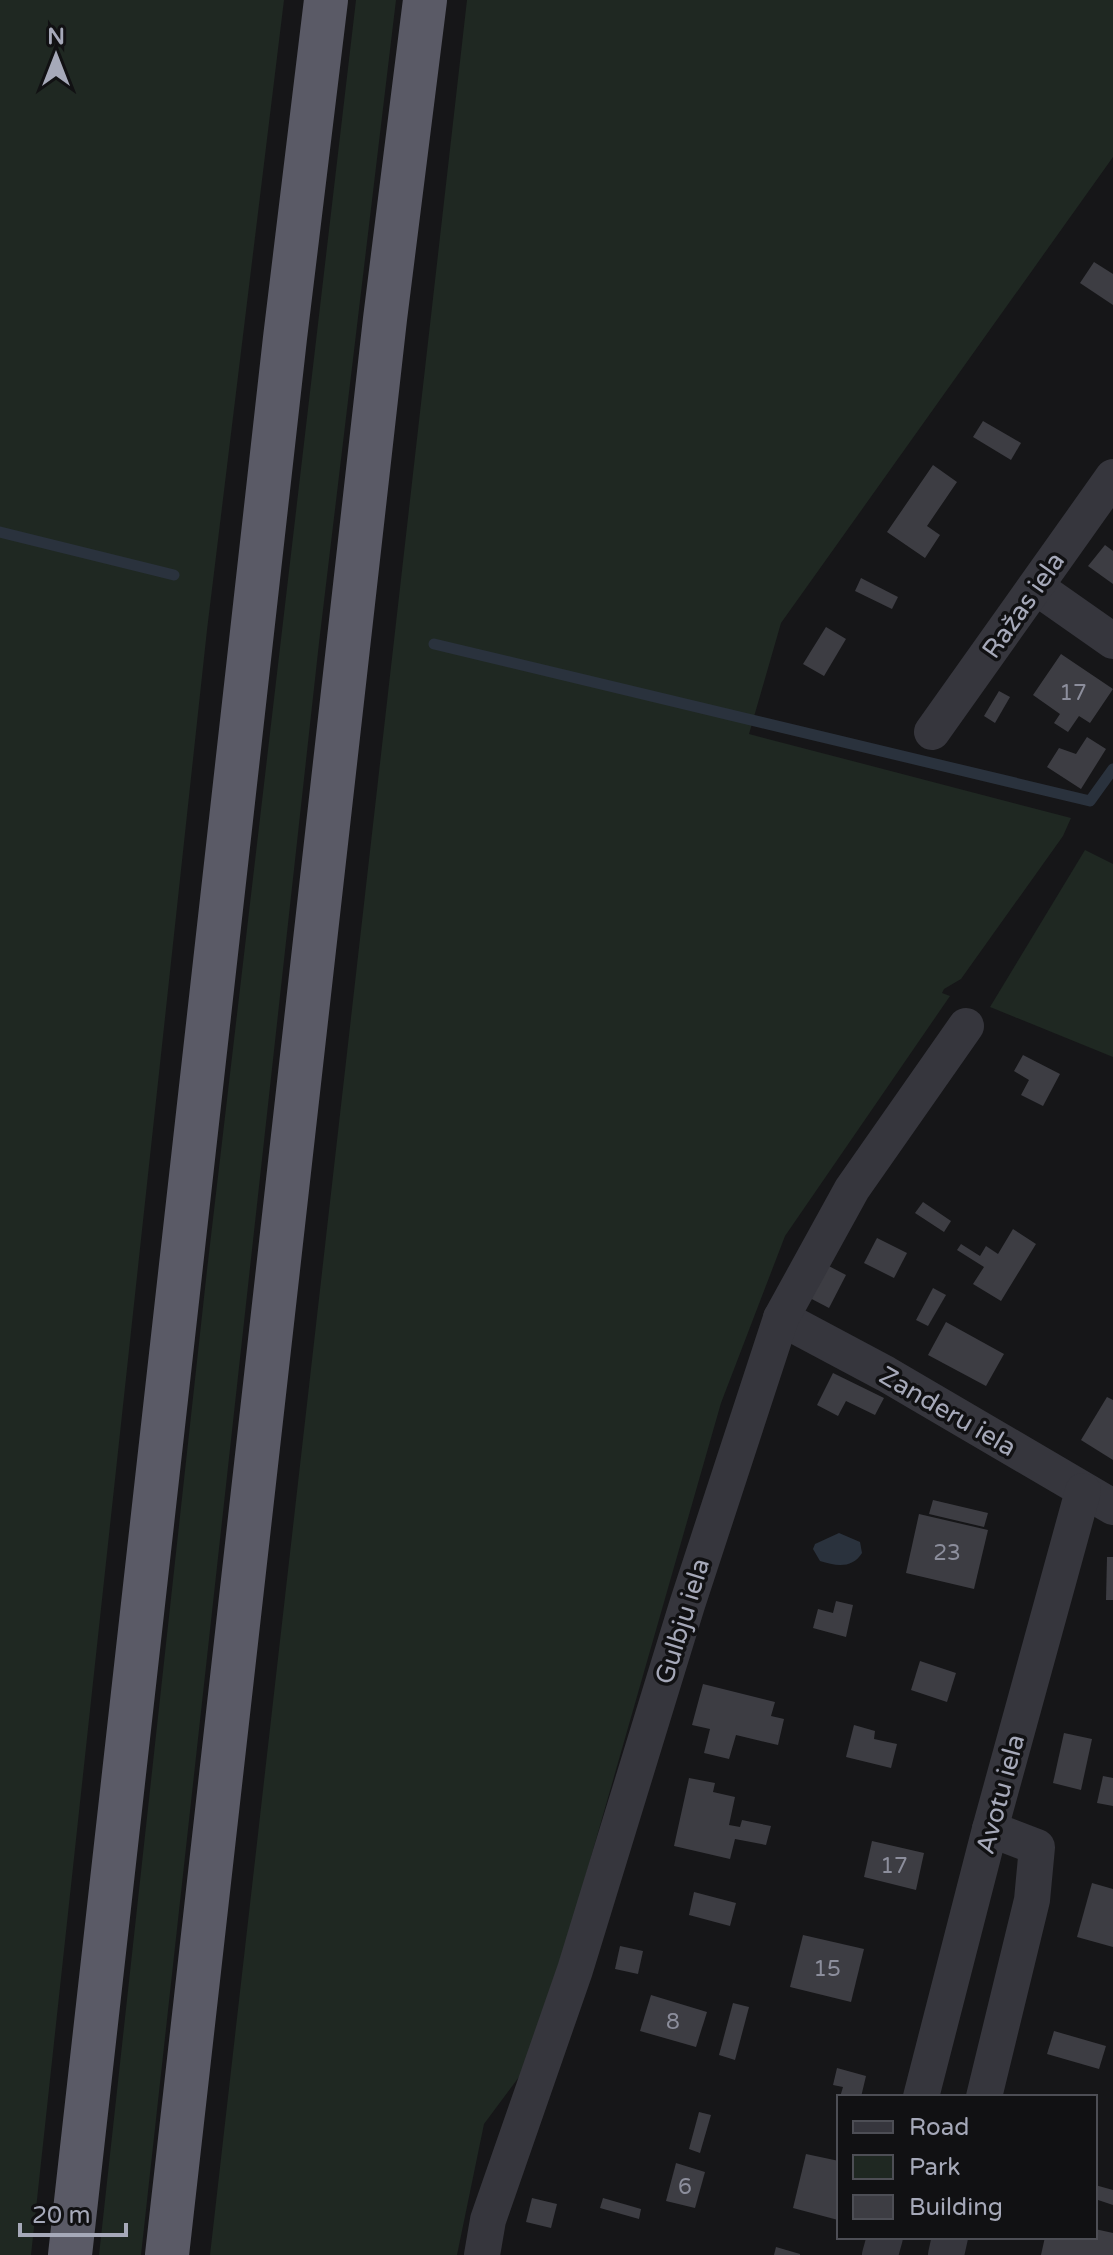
<svg xmlns="http://www.w3.org/2000/svg" width="1113" height="2255" viewBox="0 0 1113 2255" font-family="'Varela Round',sans-serif">
<rect width="100%" height="100%" fill="#161618"/>
<g fill="#1f2822">
<polygon points="0,0 284,0 207,630 31,2255 0,2255"/>
<polygon points="356,0 396,0 319,643 141,2255 99,2255 207,1270"/>
<polygon points="467,0 1113,0 1113,157 781,623 749,734 1071,818 1063,836 961,979 944,989 942,993 950,996 785,1236 721,1403 581,1892 545,2042 484,2124 457,2255 210,2255"/>
<polygon points="1085,850 1113,864 1113,1057 990,1007"/>
</g>
<path fill="#2a323d" d="M839 1533 860 1542 862 1553C852 1569 836 1566 820 1561L813 1549 815 1544Z"/>
<g fill="none" stroke-linecap="round" stroke-linejoin="round">
<g stroke="#2a323d" stroke-width="11">
<polyline points="0,532 174,575"/>
<polyline points="434,644 1090,801 1113,769"/>
</g>
</g>
<g fill="#3d3d43">
<polygon points="1094,262 1113,274 1113,305 1080,283"/>
<polygon points="983,421 1021,443 1011,460 973,437"/>
<polygon points="933,465 957,482 927,526 940,535 925,558 887,532"/>
<polygon points="1105,545 1113,551 1113,584 1088,566"/>
<polygon points="861,578 898,597 892,609 855,591"/>
<polygon points="826,627 846,639 824,676 803,664"/>
<polygon points="1061,654 1113,689 1090,723 1079,716 1068,732 1054,723 1060,714 1033,695"/>
<polygon points="999,691 1010,697 995,723 984,716"/>
<polygon points="1087,737 1106,749 1081,789 1047,767 1059,748 1076,754"/>
<polygon points="1023,1055 1060,1074 1043,1106 1021,1095 1029,1080 1014,1071"/>
<polygon points="923,1202 951,1221 944,1232 915,1213"/>
<polygon points="1013,1229 1036,1244 1001,1301 973,1284 984,1267 957,1250 961,1244 980,1256 986,1246 998,1254"/>
<polygon points="877,1238 907,1253 894,1278 864,1263"/>
<polygon points="823,1263 846,1275 829,1308 806,1296"/>
<polygon points="933,1288 946,1295 928,1326 916,1320"/>
<polygon points="946,1322 1004,1354 986,1386 928,1355"/>
<polygon points="833,1373 884,1398 875,1415 846,1401 838,1416 817,1405"/>
<polygon points="1107,1397 1113,1400 1113,1460 1081,1440"/>
<polygon points="933,1500 988,1513 984,1527 929,1514"/>
<polygon points="919,1514 988,1530 974,1589 906,1573"/>
<polygon points="1107,1557 1113,1557 1113,1600 1106,1600"/>
<polygon points="836,1601 853,1605 846,1637 813,1628 818,1609 833,1613"/>
<polygon points="920,1661 956,1673 947,1702 911,1690"/>
<polygon points="703,1684 775,1702 771,1716 784,1719 778,1745 736,1735 729,1759 704,1753 710,1729 692,1725"/>
<polygon points="854,1725 875,1731 874,1739 897,1744 891,1768 846,1757"/>
<polygon points="1064,1733 1092,1739 1081,1790 1053,1783"/>
<polygon points="1103,1776 1113,1778 1113,1806 1097,1803"/>
<polygon points="689,1778 715,1783 713,1792 735,1797 729,1825 740,1827 742,1820 771,1826 766,1845 735,1839 730,1859 674,1846"/>
<polygon points="872,1841 924,1853 916,1890 864,1877"/>
<polygon points="1092,1883 1113,1889 1113,1947 1077,1937"/>
<polygon points="694,1892 736,1903 730,1926 689,1915"/>
<polygon points="803,1935 864,1949 851,2002 790,1987"/>
<polygon points="620,1946 643,1951 638,1974 615,1969"/>
<polygon points="651,1995 707,2012 696,2047 640,2031"/>
<polygon points="733,2003 749,2007 735,2060 719,2055"/>
<polygon points="1054,2031 1106,2046 1099,2069 1047,2054"/>
<polygon points="837,2068 866,2076 861,2097 840,2097 843,2087 833,2085"/>
<polygon points="699,2112 711,2115 700,2153 689,2149"/>
<polygon points="806,2154 839,2161 838,2220 793,2208"/>
<polygon points="676,2163 705,2172 695,2208 666,2201"/>
<polygon points="1095,2185 1113,2190 1113,2205 1095,2199"/>
<polygon points="532,2198 557,2204 551,2228 526,2222"/>
<polygon points="603,2198 641,2209 639,2219 600,2208"/>
<polygon points="1095,2229 1113,2233 1113,2255 1041,2255 1045,2237 1095,2237"/>
<polygon points="776,2247 800,2254 800,2255 774,2255"/>
</g>
<g fill="none" stroke-linecap="round" stroke-linejoin="round">
<g stroke="#36363d" stroke-width="36">
<polyline points="1036,587 1113,641"/>
<polyline points="932,732 1113,477"/>
<polyline points="781,1318 886,1374 1113,1507"/>
<polyline points="921,2097 990,1829 1083,1491"/>
<polyline points="984,2097 1032,1900 1037,1847 990,1829"/>
<polyline points="482,2255 488,2220 575,1970 687,1605 781,1318 852,1189 966,1026"/>
<polyline points="880,2255 885,2237"/>
<polyline points="946,2255 950,2237"/>
</g>
<g stroke="#5a5a66" stroke-width="44">
<polyline points="70,2255 285,338 326,0"/>
<polyline points="167,2255 385,319 425,0"/>
</g>
</g>
<g text-anchor="middle" stroke-width="7" stroke-linejoin="round" paint-order="stroke">
<g font-size="22" fill="#8c8e9c">
<text x="1073" y="700">17</text>
<text x="947" y="1560">23</text>
<text x="894" y="1873">17</text>
<text x="827" y="1976">15</text>
<text x="673" y="2029">8</text>
<text x="685" y="2194">6</text>
</g>
<g font-size="26" fill="#a6a9b9" stroke="#111113">
<text transform="translate(1023 605) rotate(-55)" y="9">Ražas iela</text>
<text transform="translate(948 1411) rotate(30)" y="9">Zanderu iela</text>
<text transform="translate(682 1621) rotate(-73)" y="9">Gulbju iela</text>
<text transform="translate(1000 1794) rotate(-75)" y="9">Avotu iela</text>
</g>
</g>
<rect x="837" y="2095" width="260" height="144" fill="#111113" stroke="#4d4e55" stroke-width="2"/>
<rect x="853" y="2121" width="40" height="12" fill="#36363d" stroke="#4d4e55" stroke-width="2"/>
<text x="909" y="2135" font-size="24" fill="#a6a9b9">Road</text>
<rect x="853" y="2155" width="40" height="24" fill="#1f2822" stroke="#4d4e55" stroke-width="2"/>
<text x="909" y="2175" font-size="24" fill="#a6a9b9">Park</text>
<rect x="853" y="2195" width="40" height="24" fill="#3d3d43" stroke="#4d4e55" stroke-width="2"/>
<text x="909" y="2215" font-size="24" fill="#a6a9b9">Building</text>
<g transform="translate(56 56)" stroke="#111113" stroke-width="6" paint-order="stroke">
<path d="M0-6L14 30L0 20L-14 30Z" fill="#a6a9b9"/>
<text y="-12" font-size="22" font-weight="bold" text-anchor="middle" fill="#a6a9b9">N</text>
</g>
<path d="M20 2223v12h106v-12" fill="none" stroke="#a6a9b9" stroke-width="4"/>
<text x="32" y="2223" font-size="24" fill="#a6a9b9" stroke="#111113" stroke-width="6" paint-order="stroke">20 m</text>
</svg>
